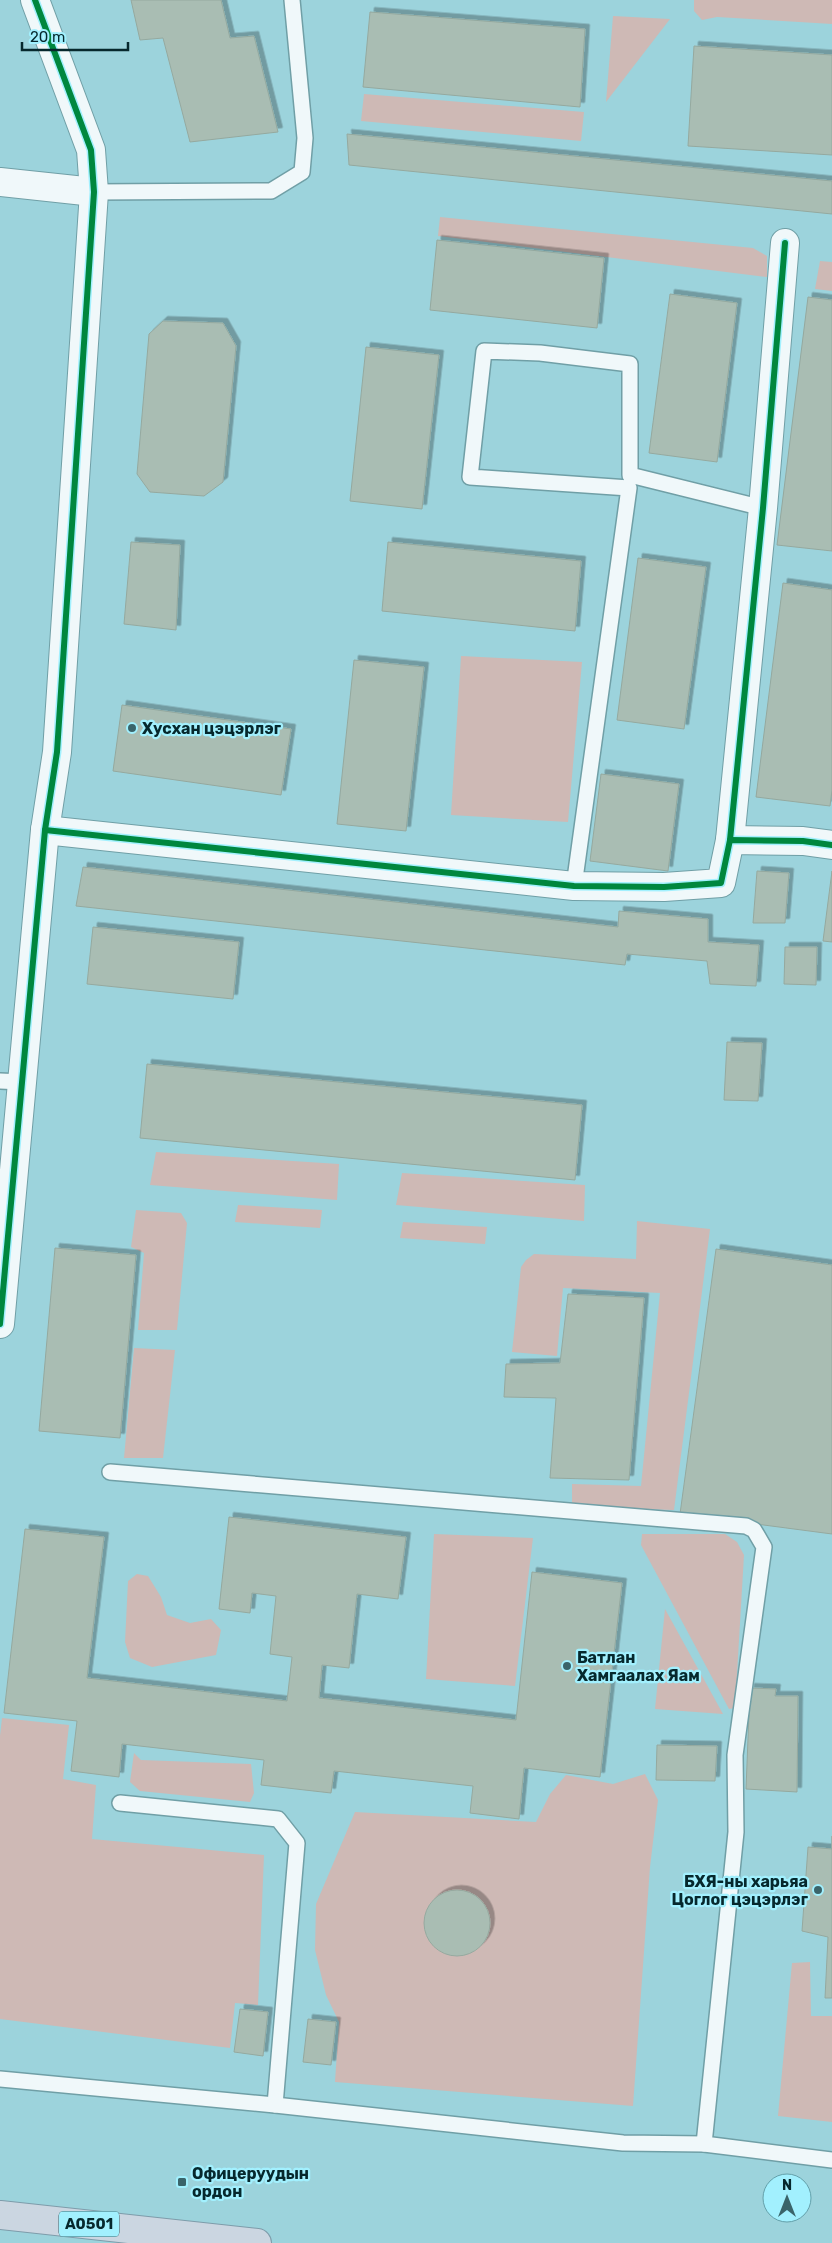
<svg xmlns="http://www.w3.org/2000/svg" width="832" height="2243" viewBox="0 0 832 2243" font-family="Rubik,sans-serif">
<defs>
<filter id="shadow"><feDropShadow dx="4.5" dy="-4.5" stdDeviation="0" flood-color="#0004"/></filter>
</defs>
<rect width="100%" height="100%" fill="#9cd3dc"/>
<g fill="#ceb9b5">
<polygon points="694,0 832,0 832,24 717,17 702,20 694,11"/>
<polygon points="613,16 670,19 606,102"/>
<polygon points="364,94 584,112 581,141 361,121"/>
<polygon points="440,217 753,248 767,256 767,277 438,236"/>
<polygon points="820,261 832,262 832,291 815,289"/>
<polygon points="461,656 582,662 568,822 451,815"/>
<polygon points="156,1152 339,1164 337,1200 150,1185"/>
<polygon points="402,1173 585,1185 584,1221 396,1205"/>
<polygon points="238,1205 322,1210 320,1228 235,1222"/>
<polygon points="136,1210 181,1213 187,1223 177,1330 138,1330 144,1253 131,1247"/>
<polygon points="637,1221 710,1229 674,1510 572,1507 572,1484 641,1486 660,1293 563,1288 557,1356 512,1352 521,1267 526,1260 534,1254 636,1259"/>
<polygon points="403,1222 487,1227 485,1244 400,1238"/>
<polygon points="134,1348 175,1350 163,1458 124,1458"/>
<polygon points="434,1534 533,1538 515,1686 426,1679"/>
<polygon points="642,1534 725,1534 737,1542 744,1555 735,1708 729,1709 641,1545"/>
<polygon points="137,1574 148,1576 161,1597 167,1615 190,1623 211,1619 221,1630 216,1655 152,1667 130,1658 125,1642 128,1581"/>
<polygon points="665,1609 723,1714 655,1709"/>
<polygon points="2,1718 69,1725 63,1779 96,1785 92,1839 264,1855 258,2005 235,2003 230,2048 0,2019 0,1736"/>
<polygon points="134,1753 141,1760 251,1764 254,1793 250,1802 140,1791 130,1782"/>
<polygon points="645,1774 658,1800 650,1867 633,2106 335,2082 339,2022 326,1995 315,1950 316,1904 355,1812 536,1822 550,1794 566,1775 613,1784"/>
<polygon points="810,1962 811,2016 832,2016 832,2122 778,2116 792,1963"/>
</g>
<g fill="#a9bdb3" stroke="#95a99f" filter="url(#shadow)">
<polygon points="131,0 221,0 230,38 254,36 278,132 190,142 163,38 140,40"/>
<polygon points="370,12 585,29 580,107 363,87"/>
<polygon points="694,46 832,55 832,155 688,146"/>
<polygon points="347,134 832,181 832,214 349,165"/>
<polygon points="437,240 604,258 597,328 430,310"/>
<polygon points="670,294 737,303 717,462 649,453"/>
<polygon points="808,297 832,300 832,551 777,545"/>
<polygon points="163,321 223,323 236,346 223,482 204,496 150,492 137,474 149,334"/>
<polygon points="366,347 439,355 422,509 350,501"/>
<polygon points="131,542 180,545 176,630 124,624"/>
<polygon points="388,542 581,561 575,631 382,611"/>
<polygon points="638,558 706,567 684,729 617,720"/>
<polygon points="783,583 832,590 832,790 830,806 756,797"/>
<polygon points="354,660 424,667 406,831 337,824"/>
<polygon points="122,705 291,729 281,795 113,771"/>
<polygon points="601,774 679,784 668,871 590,861"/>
<polygon points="83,867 618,927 619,911 708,919 708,942 759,945 756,986 710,984 707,961 627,954 625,965 76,906"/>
<polygon points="757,871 789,873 785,923 753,923"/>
<polygon points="832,871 832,942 823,941"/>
<polygon points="93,927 239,942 233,999 87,984"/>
<polygon points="785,947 817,947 816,985 784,984"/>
<polygon points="727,1042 762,1043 758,1101 724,1100"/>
<polygon points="147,1064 582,1105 575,1180 140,1138"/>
<polygon points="55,1248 136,1255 120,1438 39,1431"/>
<polygon points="716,1249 832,1265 832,1534 680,1514"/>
<polygon points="568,1294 644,1298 629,1480 550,1478 556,1398 504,1397 506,1364 560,1363"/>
<polygon points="229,1517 406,1537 398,1599 357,1594 349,1668 322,1665 319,1698 516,1720 532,1572 622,1583 600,1777 524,1768 519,1819 470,1813 473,1786 334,1771 331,1793 261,1785 264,1760 122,1744 119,1777 71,1771 77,1721 4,1713 25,1529 104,1537 87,1678 287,1701 292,1657 270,1654 276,1596 252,1593 250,1613 219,1609"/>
<polygon points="750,1688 776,1689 775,1696 798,1696 797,1792 746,1789"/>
<polygon points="657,1745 717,1746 715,1781 656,1780"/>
<polygon points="832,1836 832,1998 825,1998 828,1937 802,1931 808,1847 832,1849"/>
<circle cx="457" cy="1923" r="33"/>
<polygon points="240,2009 268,2012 263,2056 234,2052"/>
<polygon points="308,2019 336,2022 331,2065 303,2062"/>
</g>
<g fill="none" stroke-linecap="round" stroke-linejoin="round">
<defs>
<g id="lane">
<polyline points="94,192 271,191 302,172 305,138 292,0"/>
<polyline points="574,886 629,488 470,477 484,351 540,353 630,364 630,475 763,508"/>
<polyline points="0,1081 22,1082"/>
<polyline points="110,1472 746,1526 754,1530 764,1547 735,1755 736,1832 704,2144"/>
<polyline points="120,1803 278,1819 297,1843 275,2105"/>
<polyline points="0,2079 275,2105 623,2143 704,2144 832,2160"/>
</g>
<g id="street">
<polyline points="0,182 94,192"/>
<polyline points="45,830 574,886 664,887 721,883 730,840 803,841 832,845"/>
<polyline points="730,840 763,508 785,243"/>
<polyline points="0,1324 45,830 57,752 94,192 91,150 35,0"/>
</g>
<polyline id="highway" points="0,2215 257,2243"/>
</defs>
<use href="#lane" stroke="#709fa6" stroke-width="18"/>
<use href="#street" stroke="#709fa6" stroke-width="30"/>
<use href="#highway" stroke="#7e9caa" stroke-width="30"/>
<use href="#lane" stroke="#f0f8fa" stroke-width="15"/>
<use href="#street" stroke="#f0f8fa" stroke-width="28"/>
<use href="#highway" stroke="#cbd6e1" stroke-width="28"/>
<defs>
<g id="cycleway">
<polyline points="45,830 574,886 664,887 721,883 730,840 803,841 832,845"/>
<polyline points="730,840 763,508 785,243"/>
<polyline points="0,1324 45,830 57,752 94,192 91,150 35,0"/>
</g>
</defs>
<use href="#cycleway" stroke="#a2f0fe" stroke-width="9"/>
<use href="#cycleway" stroke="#00873e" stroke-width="6"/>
</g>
<g fill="#3a646a" stroke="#a2f0fe" stroke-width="2">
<circle cx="132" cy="728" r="5"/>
<circle cx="567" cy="1666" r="5"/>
<circle cx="818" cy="1890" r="5"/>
<rect x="177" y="2177" width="10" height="10" rx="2.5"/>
</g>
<g text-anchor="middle" stroke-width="4.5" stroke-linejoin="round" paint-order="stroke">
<rect fill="#a2f0fe" stroke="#35646c" stroke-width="1" x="59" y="2211.5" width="60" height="25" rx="4"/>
<g font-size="15" font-weight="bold" fill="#06282d">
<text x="89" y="2229">A0501</text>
</g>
<g font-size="16" font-weight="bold" fill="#06282d" stroke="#a2f0fe" text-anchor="start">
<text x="142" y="734">Хусхан цэцэрлэг</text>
<text x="577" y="1663">Батлан<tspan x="577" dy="18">Хамгаалах Яам</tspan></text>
<text x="808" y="1887" text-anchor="end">БХЯ-ны харьяа<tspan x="808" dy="18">Цоглог цэцэрлэг</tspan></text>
<text x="192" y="2179">Офицеруудын<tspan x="192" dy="18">ордон</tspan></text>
</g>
</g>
<g transform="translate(787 2198)"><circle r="24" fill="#a2f0fe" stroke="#64a0aa"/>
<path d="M0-4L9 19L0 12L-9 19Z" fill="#3a646a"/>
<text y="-8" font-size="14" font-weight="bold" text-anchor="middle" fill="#06282d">N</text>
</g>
<path d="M22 42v8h106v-8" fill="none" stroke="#06282d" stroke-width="2.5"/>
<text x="30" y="42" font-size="15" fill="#06282d" stroke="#a2f0fe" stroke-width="4" paint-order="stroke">20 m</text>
</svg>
